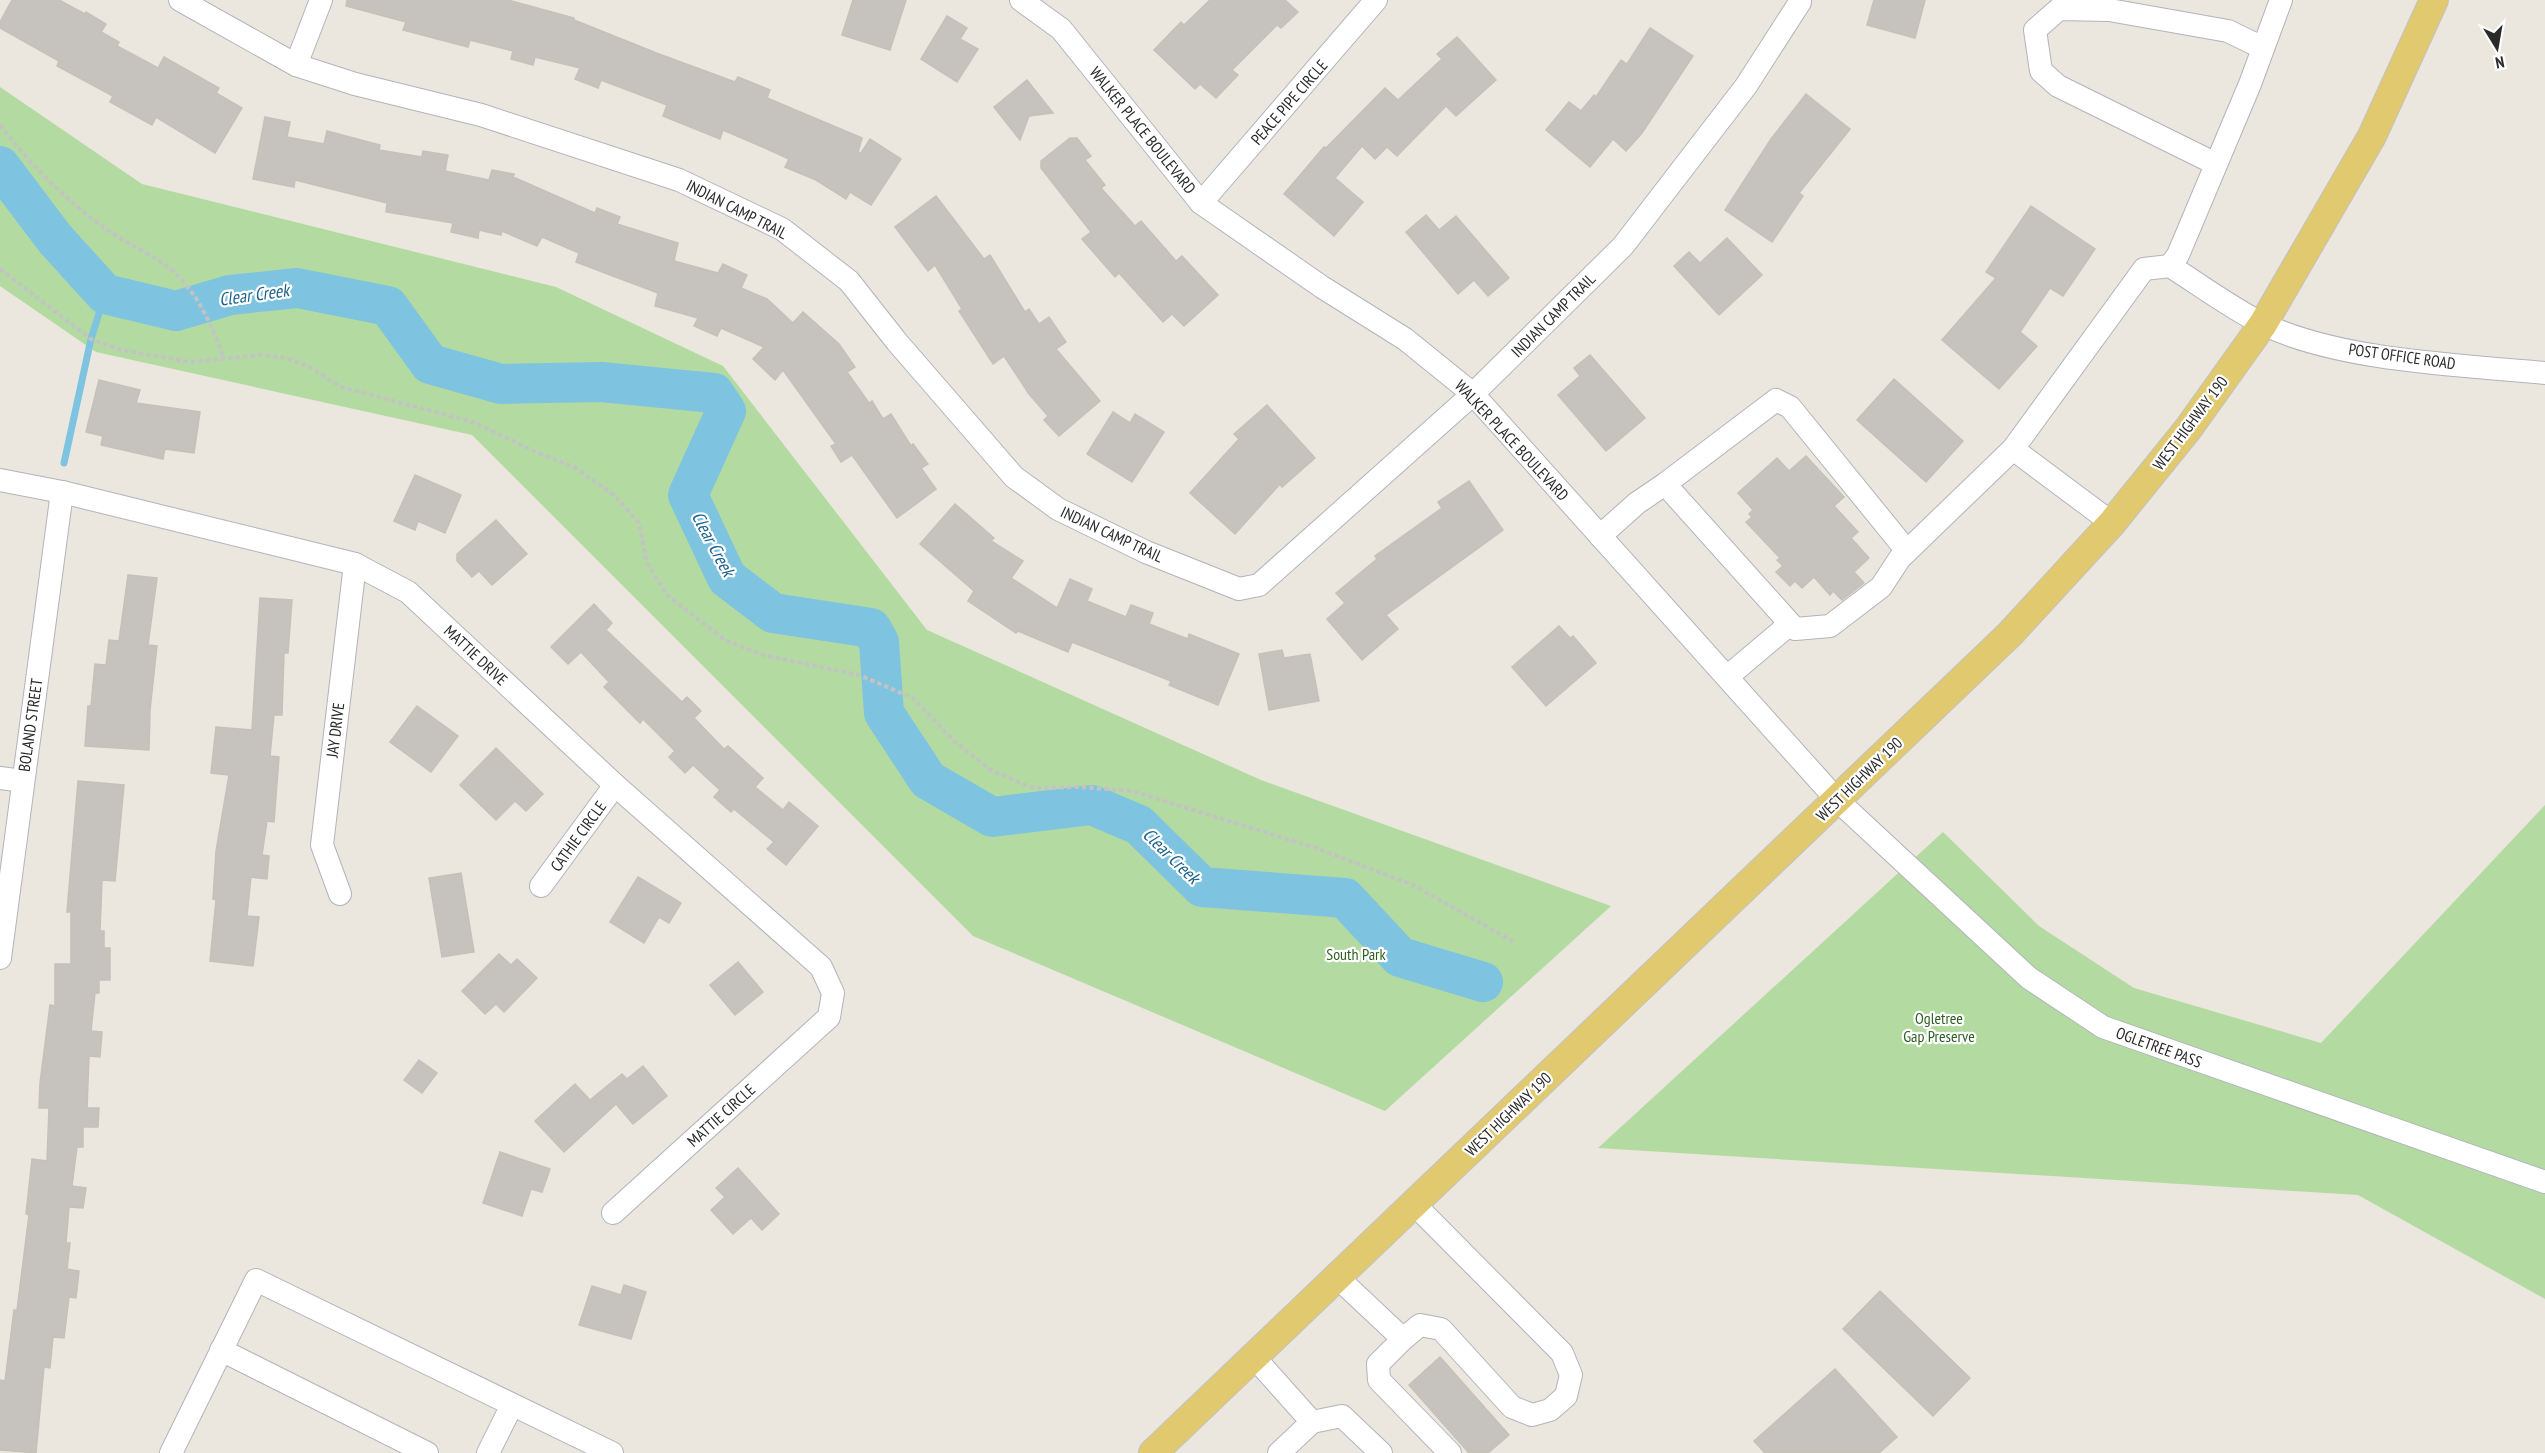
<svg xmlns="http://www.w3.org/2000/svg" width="2545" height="1453" viewBox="0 0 2545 1453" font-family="'PT Sans Narrow',sans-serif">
<rect width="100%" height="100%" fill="#ebe6de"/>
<g fill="#b3dba1">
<polygon points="0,87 142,184 556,287 723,366 927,630 1261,780 1611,906 1385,1111 973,936 472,435 96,352 0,286"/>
<polygon points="2545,805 2545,1299 2358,1195 1598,1148 1943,832 2039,926 2134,988 2321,1043"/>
</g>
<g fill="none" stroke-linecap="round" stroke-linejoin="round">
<polyline stroke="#7ec3e0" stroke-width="7" points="64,463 91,339 105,294"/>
<polyline stroke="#7ec3e0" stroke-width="40" points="0,166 55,239 105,294 176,311 230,295 297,288 388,306 430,364 501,384 601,382 714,393 726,411 688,495 727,578 773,613 871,628 879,642 884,713 928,780 992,817 1092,805 1139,825 1202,887 1345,898 1400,957 1483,982"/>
</g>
<g fill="#c6c2bd" stroke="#c6c1b8" stroke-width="1.5">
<polygon points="12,0 59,0 85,14 86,12 106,24 101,32 119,42 117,46 158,68 164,57 219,88 216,93 242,108 215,153 156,117 152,125 110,102 113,96 57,66 59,61 0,28 0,22"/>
<polygon points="347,0 508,0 574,18 574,20 659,54 735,82 738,77 770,90 767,98 862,138 858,152 861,153 870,139 901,159 871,205 850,192 846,199 816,180 785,167 789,159 765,148 723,130 720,139 663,116 667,105 601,80 598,88 575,79 580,68 535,57 533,65 511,59 513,51 470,40 468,47 403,30 406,22 346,6"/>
<polygon points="853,0 906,0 890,50 842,35"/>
<polygon points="1210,0 1285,0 1298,12 1281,28 1277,25 1232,70 1238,75 1216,98 1200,84 1195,89 1154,50 1181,22 1184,25"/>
<polygon points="1874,0 1925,0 1915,38 1867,25"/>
<polygon points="947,16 967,28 960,39 978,49 957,82 921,59"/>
<polygon points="1650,28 1693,56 1642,133 1626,151 1613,139 1590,167 1546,130 1569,102 1581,111 1594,95 1596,97 1621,60 1627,64"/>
<polygon points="1457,37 1496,80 1456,116 1446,106 1397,156 1387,147 1375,159 1362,146 1335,178 1363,202 1334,236 1284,194 1324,147 1326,148 1385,88 1398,100 1442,59 1437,54"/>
<polygon points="1027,80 1053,113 1029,116 1020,140 994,107"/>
<polygon points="1806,94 1850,129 1799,193 1803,196 1772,242 1725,210 1771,139"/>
<polygon points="265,117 290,122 287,137 324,144 327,131 380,145 379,150 422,157 423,151 448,155 445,171 489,180 492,170 514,174 513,177 595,213 597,208 620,217 617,224 678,243 674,261 718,273 723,264 747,275 741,288 767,299 793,323 803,312 839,344 855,367 847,372 869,403 872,401 883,419 891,414 911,446 913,444 928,464 921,468 936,489 897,518 852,455 841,462 831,446 836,444 783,370 775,380 753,359 764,347 721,328 717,336 694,326 698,318 655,306 658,293 576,262 579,253 542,237 537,246 502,231 501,235 479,230 478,238 451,232 453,223 386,212 387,203 295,180 294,187 253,179"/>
<polygon points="1070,138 1077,138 1091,156 1085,160 1105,185 1101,188 1135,226 1141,221 1176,261 1182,256 1218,295 1184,326 1172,314 1163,322 1119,273 1115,277 1082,239 1091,232 1041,168 1041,161"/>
<polygon points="936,196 984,259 990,255 1025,312 1029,309 1039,324 1049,317 1066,342 1056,349 1100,401 1059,436 1044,420 1048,416 1029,394 1004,356 993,364 959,311 962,309 935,265 928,271 895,227"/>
<polygon points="2031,206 2095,249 2063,296 2050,288 2020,332 2037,346 1999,389 1942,340 1996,278 1986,272"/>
<polygon points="1426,215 1439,230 1456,216 1509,278 1488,296 1474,280 1458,294 1406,232"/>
<polygon points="1727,238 1762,275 1719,315 1674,266 1689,252 1700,263"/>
<polygon points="1590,355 1645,418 1606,451 1558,395 1580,376 1574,368"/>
<polygon points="1894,379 1963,441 1926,482 1857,420"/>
<polygon points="99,380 140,390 136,403 200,412 194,453 165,449 163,459 101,445 103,436 86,432"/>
<polygon points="1267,405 1315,458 1282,487 1280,484 1235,534 1190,493 1239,439 1234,434"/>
<polygon points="1113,412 1130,423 1135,414 1164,432 1132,482 1087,454"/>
<polygon points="1806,456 1844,497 1834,506 1858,532 1851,538 1869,558 1854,572 1864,583 1842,600 1833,591 1830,595 1814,577 1802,588 1795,581 1790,586 1776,572 1783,566 1777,560 1780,558 1746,522 1752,517 1749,514 1753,510 1738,493 1777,458 1789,471"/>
<polygon points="415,475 461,495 445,533 418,521 415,530 394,521"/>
<polygon points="1469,481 1503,530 1386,615 1398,629 1362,660 1327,619 1345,603 1336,593 1377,559 1375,556 1442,508 1438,502"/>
<polygon points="955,504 994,538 991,541 1023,561 1011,578 1057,608 1070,579 1092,589 1087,601 1126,617 1131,605 1153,613 1149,624 1188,639 1189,634 1239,654 1218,705 1169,685 1171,681 1072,642 1068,652 1018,631 1016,633 968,601 974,591 920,544"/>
<polygon points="496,520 527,554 492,585 479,571 472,577 457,561 457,554"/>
<polygon points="128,575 157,578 148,645 157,646 150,710 149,750 85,746 88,706 91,706 95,664 106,665 109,640 119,641"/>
<polygon points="260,598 292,600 288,653 284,653 282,715 274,715 270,756 279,757 274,822 267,821 262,855 269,856 267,879 251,877 247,916 259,917 253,966 210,961 216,900 213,899 216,851 229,775 211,773 216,727 252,730"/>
<polygon points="594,604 612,623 606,630 682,702 687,697 701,711 694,718 724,749 728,746 763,778 755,787 783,810 789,802 818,826 786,865 767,849 774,842 734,809 731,812 714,797 720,790 693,765 685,773 669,757 675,751 643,719 640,723 604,687 609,682 581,652 568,664 551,647"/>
<polygon points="1559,626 1570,638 1573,636 1596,663 1546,706 1512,667"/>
<polygon points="1282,650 1284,658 1310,654 1319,701 1269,710 1259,654"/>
<polygon points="417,706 458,736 431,772 390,742"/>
<polygon points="496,748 543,794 526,811 515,801 496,820 460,785"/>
<polygon points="78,781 124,785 115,881 102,880 100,931 104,931 104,948 110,948 110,980 99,980 99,993 95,993 91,1031 102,1032 100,1057 89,1056 87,1108 99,1108 98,1127 83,1127 83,1147 77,1147 72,1186 86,1188 83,1208 69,1207 66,1243 70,1243 67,1269 79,1271 76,1298 69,1297 64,1338 53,1337 50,1368 44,1367 36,1453 0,1450 0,1380 5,1381 14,1310 17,1310 29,1215 26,1214 32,1159 47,1161 49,1108 39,1108 40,1083 50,1005 55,1006 55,964 71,964 71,912 67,912"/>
<polygon points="461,873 474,952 442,957 429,878"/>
<polygon points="638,877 681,903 669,923 659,917 644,943 610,922"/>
<polygon points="499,954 511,965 517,959 537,978 504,1012 496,1004 485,1014 462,991"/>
<polygon points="738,962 763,992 735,1015 710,985"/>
<polygon points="419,1060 437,1073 422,1093 404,1080"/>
<polygon points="643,1066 667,1096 633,1124 616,1104 564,1152 535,1121 575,1084 590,1100 622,1074 627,1079"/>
<polygon points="500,1152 550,1169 542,1192 531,1189 522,1216 483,1203"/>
<polygon points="738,1168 779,1214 762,1230 751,1218 733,1234 711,1210 725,1197 716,1188"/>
<polygon points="624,1285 646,1292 631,1339 579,1325 592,1286 621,1295"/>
<polygon points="1880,1291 1970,1378 1933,1416 1843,1329"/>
<polygon points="1440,1357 1509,1435 1488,1453 1469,1453 1409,1385"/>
<polygon points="1835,1369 1897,1437 1879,1453 1765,1453 1754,1441"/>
</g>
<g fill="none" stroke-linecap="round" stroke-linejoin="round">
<defs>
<g id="minor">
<polyline points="180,0 296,65 355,84 481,115 679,180 782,229 849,281 897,342 1014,477 1058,509 1146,552 1239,589 1259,585 1473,394 1623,246 1746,86 1800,2"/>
<polyline points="1021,0 1061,29 1201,203 1322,287 1405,339 1473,394 1837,800 2029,978 2103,1027 2545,1182"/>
<path d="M2281 0 2250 84 2178 255 2170 266C2200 285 2231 308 2263 324 2340 361 2460 365 2545 373"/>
<polyline points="296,65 321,0"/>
<polyline points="2216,164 2058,86 2041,71 2035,30 2059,9 2109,10 2228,31 2263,48"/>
<polyline points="1201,203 1376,0"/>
<polyline points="0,480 62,492 355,564 408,592 615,785 821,967 833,993 829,1017 613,1213"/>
<polyline points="2112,523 2013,449 2144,269 2170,266"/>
<polyline points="1600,536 1637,503 1665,484"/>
<polyline points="1907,551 1790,407 1776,400 1665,484 1795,629 1830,626 1881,587 1900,558 2013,449"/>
<polyline points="1727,677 1790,624"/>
<polyline points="0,778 22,781"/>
<polyline points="541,886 615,785"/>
<polyline points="340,894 322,845 355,564"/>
<polyline points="0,958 62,492"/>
<polyline points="1337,1277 1403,1339 1378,1364 1379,1380 1450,1453"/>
<polyline points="1403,1339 1420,1325 1441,1329 1512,1407 1532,1415 1550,1410 1566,1396 1571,1375 1562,1353 1414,1204"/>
<polyline points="221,1350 427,1453"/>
<polyline points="1254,1357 1312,1422 1279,1453"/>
<polyline points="1312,1422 1342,1416 1381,1453"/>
<polyline points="171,1453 256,1280 612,1453"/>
<polyline points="488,1453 512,1405"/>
</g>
<polyline id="major" points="1153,1453 2010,634 2112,523 2188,429 2263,324 2372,136 2434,0"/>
</defs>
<use href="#minor" stroke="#b2b4bc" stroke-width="24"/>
<use href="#major" stroke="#c3c3c3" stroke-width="30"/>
<g stroke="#c3c3c3" stroke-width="4" stroke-dasharray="4.5 3" stroke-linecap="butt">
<path d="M0 125C31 165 70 205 112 233 131 246 162 259 177 275 201 299 212 327 224 358"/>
<polyline points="0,269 91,339 121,350 190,362 262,355 286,358 308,366 341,387 473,422 536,452 574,467 614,495 639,523 647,563 667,595 725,640 763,655 859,675 913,698 955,742 991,770 1032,788 1080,787 1132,791 1316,848 1413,885 1516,943"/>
</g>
<use href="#minor" stroke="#fff" stroke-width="22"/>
<use href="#major" stroke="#e0c96e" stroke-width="28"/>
</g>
<g text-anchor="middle" stroke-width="4.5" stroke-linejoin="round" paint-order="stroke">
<g font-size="16" fill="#2a2a2a" stroke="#fff">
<text transform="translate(1289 102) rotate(-49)" y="6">PEACE PIPE CIRCLE</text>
<text transform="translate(1143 130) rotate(51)" y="6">WALKER PLACE BOULEVARD</text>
<text transform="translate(737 209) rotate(27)" y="6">INDIAN CAMP TRAIL</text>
<text transform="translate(1553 315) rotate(-45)" y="6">INDIAN CAMP TRAIL</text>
<text transform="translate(2402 356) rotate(8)" y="6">POST OFFICE ROAD</text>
<text transform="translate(2190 423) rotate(-53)" y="6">WEST HIGHWAY 190</text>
<text transform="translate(1512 440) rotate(47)" y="6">WALKER PLACE BOULEVARD</text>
<text transform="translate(1112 534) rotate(25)" y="6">INDIAN CAMP TRAIL</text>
<text transform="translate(476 655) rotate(43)" y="6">MATTIE DRIVE</text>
<text transform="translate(30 725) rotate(-82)" y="6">BOLAND STREET</text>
<text transform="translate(335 730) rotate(-83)" y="6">JAY DRIVE</text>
<text transform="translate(1859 779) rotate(-44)" y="6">WEST HIGHWAY 190</text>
<text transform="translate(578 836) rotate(-54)" y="6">CATHIE CIRCLE</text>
<text transform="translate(2159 1047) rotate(20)" y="6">OGLETREE PASS</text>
<text transform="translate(1508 1114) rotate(-44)" y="6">WEST HIGHWAY 190</text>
<text transform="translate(721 1115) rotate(-42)" y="6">MATTIE CIRCLE</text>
</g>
<g font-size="16" fill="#2d5f23" stroke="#fff">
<text x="1356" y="960">South Park</text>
<text x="1939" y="1024">Ogletree<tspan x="1939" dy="18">Gap Preserve</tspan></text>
</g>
<g font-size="18" font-style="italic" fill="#1d628b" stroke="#fff">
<text transform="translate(254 295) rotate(-8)" y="6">Clear Creek</text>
<text transform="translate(713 544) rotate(62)" y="6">Clear Creek</text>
<text transform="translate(1171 856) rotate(44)" y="6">Clear Creek</text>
</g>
</g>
<g transform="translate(2497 48) rotate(169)" stroke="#ffffff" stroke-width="4.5" paint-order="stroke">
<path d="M0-4.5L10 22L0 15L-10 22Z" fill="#2a2a2a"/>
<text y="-9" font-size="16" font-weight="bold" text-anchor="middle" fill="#2a2a2a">N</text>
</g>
</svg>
